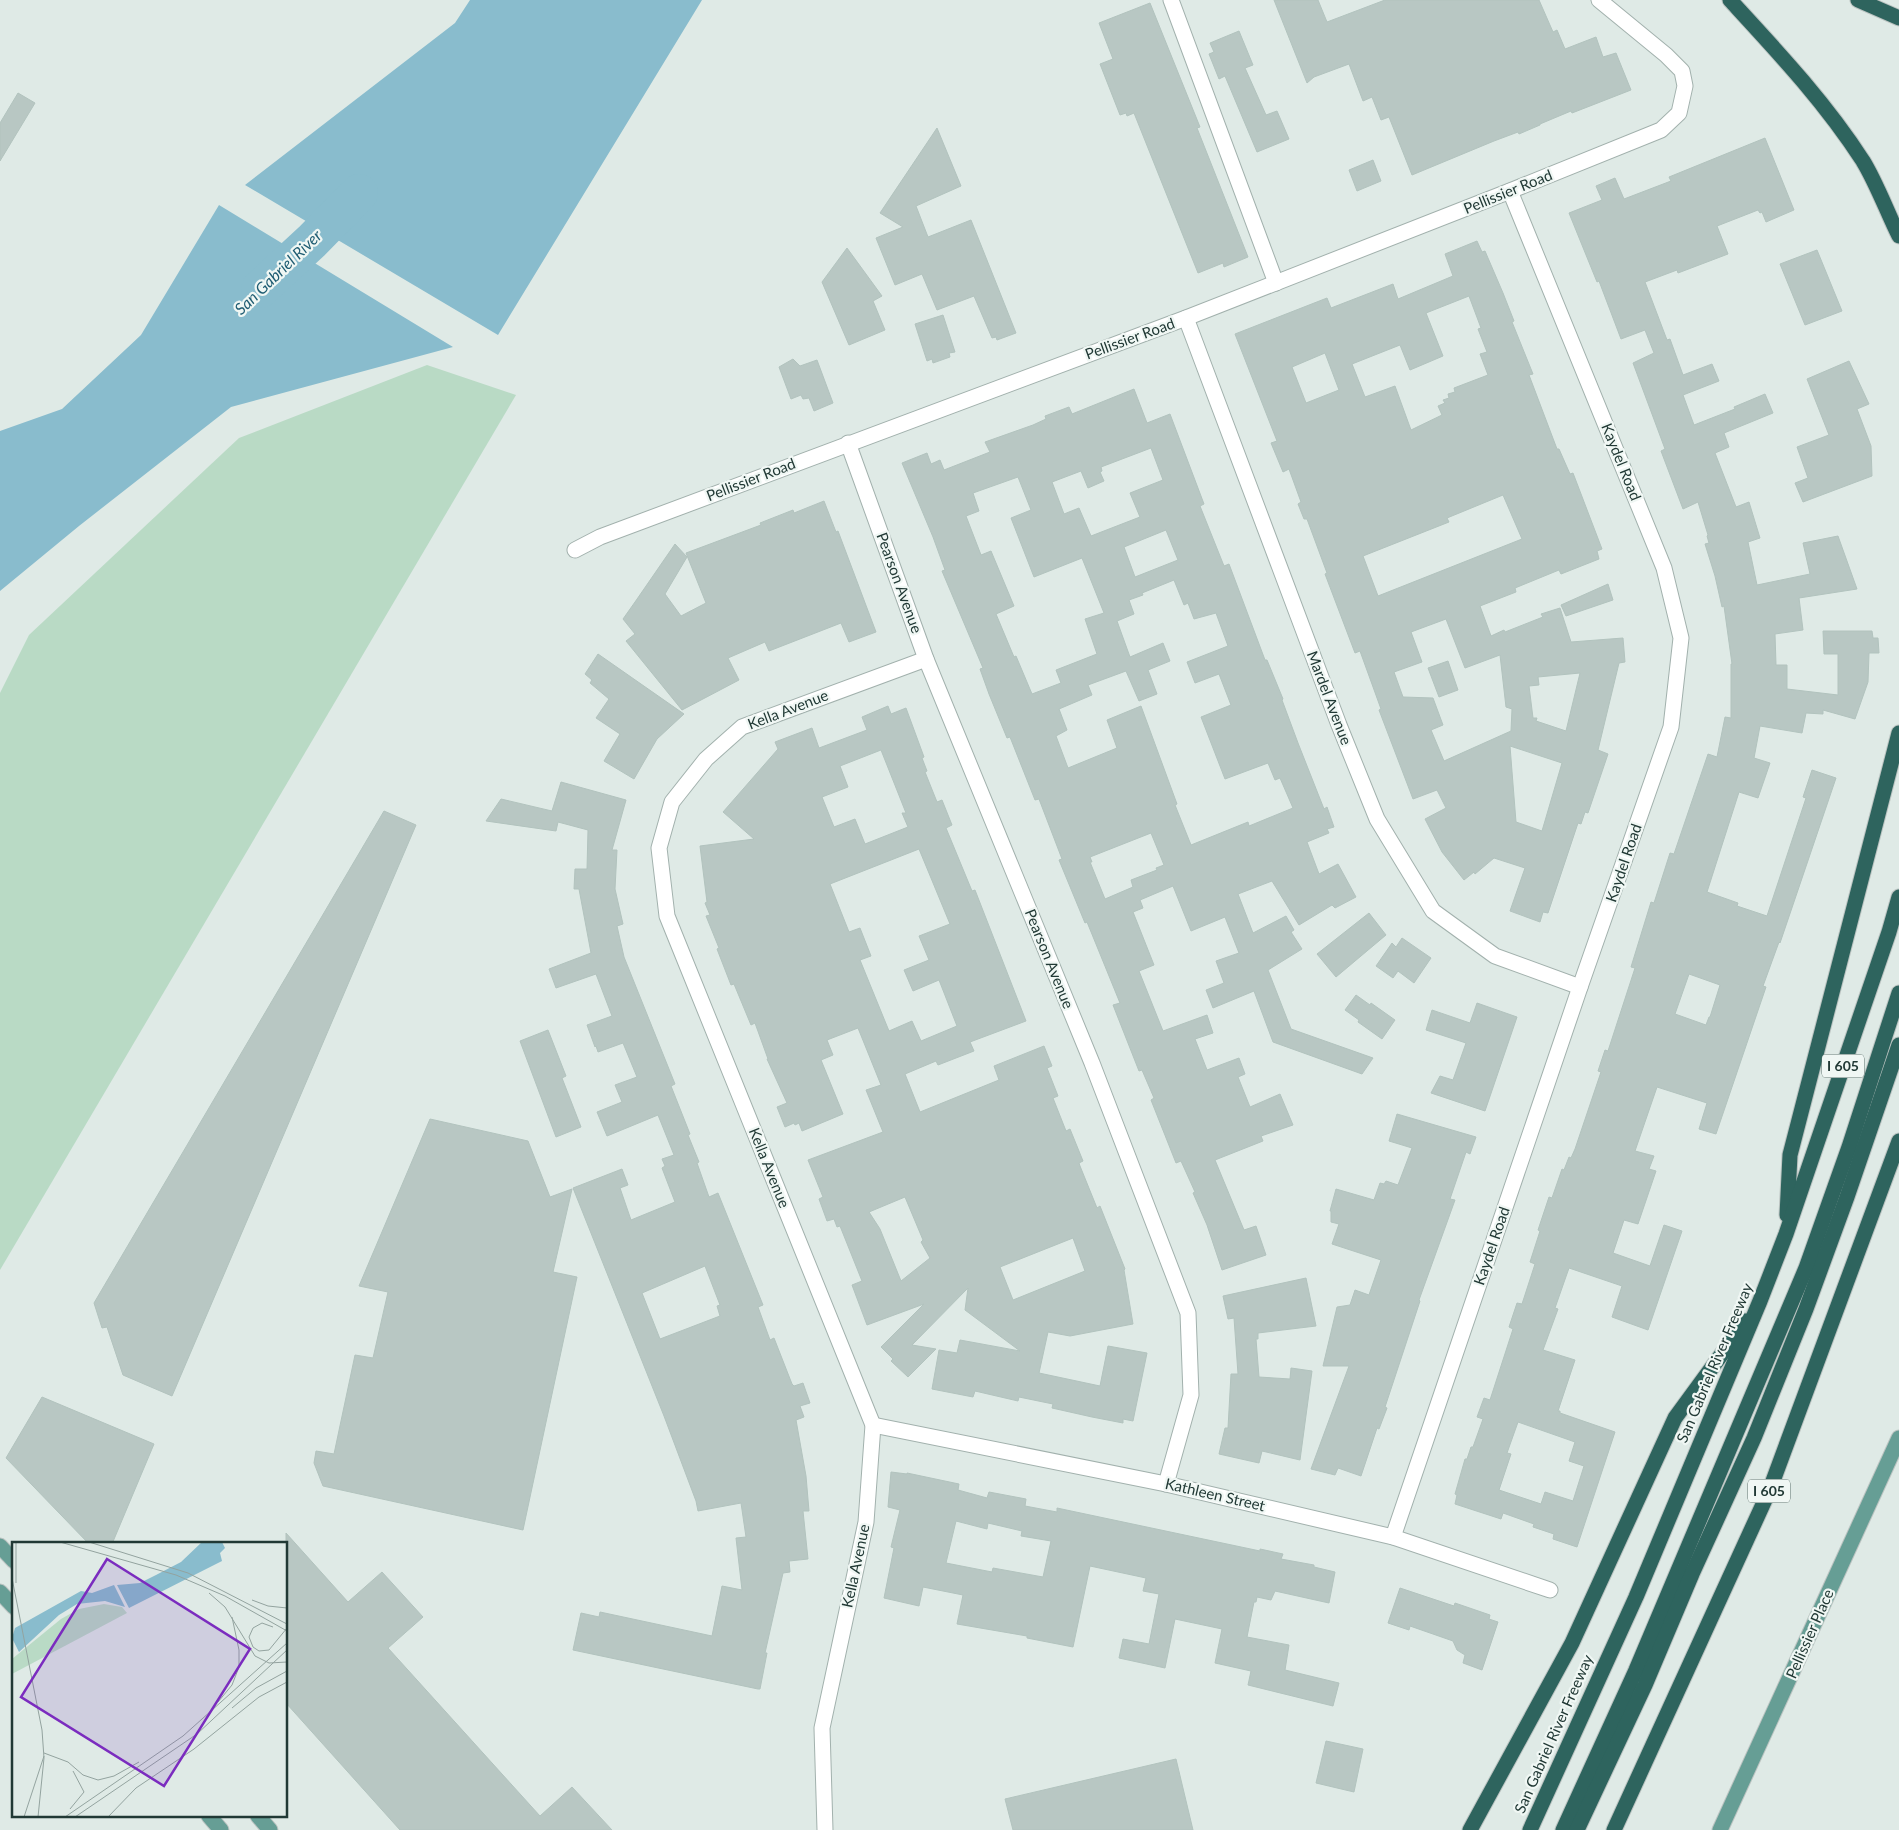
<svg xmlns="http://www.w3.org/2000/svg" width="1899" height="1830" viewBox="0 0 1899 1830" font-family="Lato,sans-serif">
<rect width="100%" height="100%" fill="#dfeae6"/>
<polygon fill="#b9dac5" points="427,365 516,395 0,1270 0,693 29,635 239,438"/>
<g fill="#89bccd">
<polygon points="470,0 702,0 498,335 245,185 455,23"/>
<polygon points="219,205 453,347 231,407 79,526 0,591 0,431 62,409 141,335"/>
</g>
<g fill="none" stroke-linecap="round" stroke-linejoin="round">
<polyline stroke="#89bccd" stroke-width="38" points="260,289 312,241 359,193"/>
</g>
<g fill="#b8c7c3" stroke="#b2c3be" fill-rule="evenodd">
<polygon points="1274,0 1318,0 1327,22 1385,0 1539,0 1553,32 1557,30 1565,49 1596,37 1603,57 1616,53 1631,90 1572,113 1571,111 1540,124 1540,125 1519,134 1518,132 1494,141 1412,175 1389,117 1381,120 1372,97 1363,101 1349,64 1314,77 1307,83"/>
<polygon points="1150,3 1200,127 1197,128 1248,257 1224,267 1223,263 1198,273 1134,113 1127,116 1126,113 1120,115 1100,64 1113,59 1099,23"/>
<polygon points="1239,31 1253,65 1245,68 1266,115 1277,111 1289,139 1257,152 1225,76 1219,79 1209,54 1214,52 1210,43"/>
<polygon points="18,93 35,103 0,161 0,123"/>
<polygon points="937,128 961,186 916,206 928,237 971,220 1016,333 997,340 996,337 992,338 974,296 937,310 922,274 895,285 876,238 903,227 880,213"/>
<path d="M1765 138 1794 210 1766 222 1762 212 1760 213 1758 210 1717 226 1728 254 1678 273 1677 270 1645 282 1667 340 1670 339 1683 375 1712 364 1719 381 1683 395 1694 425 1735 409 1734 407 1765 394 1773 413 1724 433 1729 447 1715 453 1736 507 1749 502 1760 538 1748 542 1757 585 1810 574 1803 543 1838 536 1857 589 1799 598 1803 630 1775 634 1776 665H1787V689L1838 695V654H1824L1823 631H1872L1873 638H1878L1879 653H1869L1868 682 1855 719 1823 710V714L1806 713 1802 733 1760 726 1754 758 1770 763 1758 798 1739 792 1707 892 1738 903 1737 906 1767 916 1806 798 1803 797 1812 770 1836 778 1780 943 1779 942 1763 986 1766 987 1716 1134 1699 1129 1707 1103 1657 1087 1635 1151 1654 1156 1649 1169 1656 1171 1638 1224 1624 1220 1613 1253 1650 1266 1664 1225 1682 1231 1648 1330 1612 1317 1622 1286 1569 1268 1555 1308 1558 1309 1543 1350 1575 1360 1558 1411H1560V1413L1615 1432 1577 1547 1553 1539 1554 1534 1533 1527 1534 1524 1503 1513 1501 1519 1455 1504 1457 1495 1455 1494 1465 1459H1467L1471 1447H1473L1483 1419 1477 1417 1484 1398 1490 1400 1513 1329 1509 1327 1517 1303 1522 1304 1535 1264 1530 1262 1540 1231 1538 1230 1549 1197 1552 1198 1562 1169 1564 1170 1569 1157 1571 1158 1575 1149 1601 1072 1598 1071 1605 1050 1608 1051 1635 968 1631 967 1651 902 1654 903 1670 853 1674 854 1708 754 1717 757 1725 717 1731 718V664H1732L1724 606 1722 607 1715 576 1705 544 1709 543 1707 536 1708 535 1698 502 1683 509 1661 451 1665 449 1633 363 1654 353 1645 330 1621 339 1599 281 1597 282 1569 213 1602 200 1596 186 1615 178 1624 199 1671 181 1669 177ZM1689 974 1720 985 1710 1017H1709L1706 1025 1675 1014ZM1518 1422 1575 1442 1569 1461 1584 1466 1573 1501 1545 1492 1541 1504 1499 1490 1511 1454 1507 1453Z"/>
<polygon points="1373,160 1381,181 1357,191 1349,170"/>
<path d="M1477 241 1482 252 1485 251 1503 293 1514 321 1512 322 1533 374 1529 375 1557 449H1559L1570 474 1573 473 1602 549 1597 551 1599 559 1561 574 1559 570 1515 588 1516 592 1480 606 1491 636 1504 630 1505 632 1543 617 1541 614 1560 608 1571 642 1623 638 1625 662 1619 663 1598 750 1608 754 1588 813 1585 812 1581 824 1578 823 1548 913 1543 912 1540 922 1510 911 1525 868 1494 858 1475 874 1474 872 1464 880 1442 852 1425 819 1446 808 1437 790 1413 799 1379 710 1381 709 1360 651 1355 653 1325 574 1327 573 1307 519H1304L1298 504 1301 502 1289 469 1283 472 1271 443 1277 441 1235 334 1327 298 1331 308 1393 284 1398 299 1453 276 1445 254ZM1469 296 1481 328 1478 329 1487 352 1480 354 1488 375 1454 388 1455 392 1448 394 1449 398 1443 400 1445 403 1438 406 1442 415 1411 430 1395 386 1365 397 1352 364 1400 345 1410 370 1443 356 1426 313ZM1325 353 1339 390 1306 403 1292 367ZM1503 495 1522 539 1378 596 1363 556 1449 522 1447 518ZM1446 619 1465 668 1500 655 1506 707 1512 709 1511 731 1444 761 1431 730 1443 725 1433 698 1403 697 1394 672 1422 662 1411 632ZM1580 673 1566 731 1536 721 1537 718H1533L1529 686 1539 685 1538 677ZM1510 746 1562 763 1542 831 1516 822Z"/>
<polygon points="847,248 882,296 873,301 885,330 849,345 822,282"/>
<polygon points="1817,250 1842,311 1805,325 1780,264"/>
<polygon points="943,315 955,352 949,353 950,357 933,363 932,359 927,361 915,324"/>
<polygon points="793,359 800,366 817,360 833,403 814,411 809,398 803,399 801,395 791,399 779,367"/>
<polygon points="1849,361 1869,404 1857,409 1871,446 1872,476 1803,502 1795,483 1808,478 1797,447 1829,435 1807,379"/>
<path d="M1134 389 1147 423 1170 414 1204 504 1200 506 1224 566 1229 564 1265 660H1267L1283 699 1282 700 1298 743 1324 809 1327 807 1334 827 1327 829 1329 833 1307 842 1319 874 1338 864 1356 897 1335 908 1332 905 1299 925 1272 881 1238 894 1253 933 1286 916 1294 930 1291 932 1302 949 1268 970 1291 1029 1373 1058 1362 1074 1273 1042 1254 991 1213 1008 1206 990 1224 983 1216 961 1239 953 1225 917 1191 931 1173 886 1140 900 1143 908 1133 912 1154 965 1139 971 1163 1031 1207 1015 1213 1033 1195 1039 1207 1070 1239 1058 1245 1074 1238 1077 1250 1107 1280 1094 1293 1125 1261 1136 1263 1141 1215 1160 1244 1230 1256 1226 1266 1255 1222 1270 1207 1225 1193 1193 1195 1192 1181 1161 1176 1163 1151 1100 1154 1098 1142 1070 1139 1071 1113 1005 1120 1003 1087 922 1085 923 1059 860 1062 859 1039 799 1035 800 1010 737 1007 738 989 694 980 669 983 668 942 571 945 570 933 537 902 463 927 453 931 464 940 460 944 470 990 452 985 442 1033 425 1046 419 1045 416 1069 407 1072 414ZM1151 448 1163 480 1130 493 1140 517 1091 536 1079 508 1064 514 1052 482 1081 471 1088 488 1104 481 1100 472 1102 471 1101 467ZM1018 477 1031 510 1011 518 1034 577 1082 558 1104 613 1085 619 1097 654 1056 670 1061 683 1032 694 1016 656 1014 657 996 614 1014 606 991 551 981 555 966 516 979 511 973 493ZM1166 530 1178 560 1135 577 1124 547ZM1174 580 1184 605 1188 603 1194 619 1216 613 1228 646 1187 662 1195 683 1219 674 1231 705 1201 717 1225 779 1268 763 1275 780 1280 778 1293 808 1249 826 1248 822 1191 845 1175 805 1177 804 1141 706 1107 720 1117 748 1068 768 1056 736 1067 730 1059 709 1092 695 1088 685 1126 671 1139 701 1157 694 1148 670 1170 661 1163 643 1130 657 1117 621 1134 614 1129 600 1143 595 1142 593ZM1151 833 1164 865 1156 868 1157 870 1131 880 1133 887 1105 899 1090 862H1092L1090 857Z"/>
<polygon points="824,501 836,532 838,531 876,632 849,642 841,623 769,651 765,642 728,658 739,680 682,710 626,641 635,634 623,619 635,602 675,544 687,557 665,594 681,616 706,603 686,553 761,525 760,523 793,510 794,513"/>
<polygon points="1608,584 1613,600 1566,616 1561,605"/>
<polygon points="598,654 684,714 657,739 634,779 604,761 620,734 596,718 609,699 590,683 592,680 585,674"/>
<polygon points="1448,661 1458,690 1439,697 1428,668"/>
<path d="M888 706 891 714 906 708 924 757 922 758 927 771 925 772 937 802 942 800 952 825 946 828 972 891 975 890 1026 1021 970 1042 974 1051 938 1065 936 1061 905 1074 920 1112 999 1080 994 1066 1044 1046 1052 1066 1047 1068 1058 1096 1053 1098 1066 1131 1070 1129 1083 1161 1079 1163 1080 1166 1097 1208 1100 1206 1125 1269 1124 1270 1133 1324 1070 1336 1048 1332 1039 1373 1100 1386 1108 1346 1147 1353 1133 1421 1123 1419V1423L1092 1417 1052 1408 1053 1404 1019 1397 1018 1401 975 1391 973 1397 932 1389 939 1350 957 1353 960 1340 1020 1351 965 1310 968 1288 912 1345 936 1349 908 1377 891 1361 893 1359 881 1347 924 1304 867 1325 852 1285 862 1281 840 1226 837 1227 834 1219 827 1221 819 1199 823 1197 808 1160 883 1132 866 1090 881 1085 858 1028 827 1040 833 1055 821 1060 843 1114 802 1131 799 1123 795 1125 794 1123 785 1127 777 1107 787 1103 767 1059H768L755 1023 751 1025 734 984 731 985 717 949 719 948 706 916 710 915 705 903 707 902 700 846 754 839 723 812 778 749 775 742 812 728 819 748 867 730 862 717ZM881 750 906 813H902L908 827 865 844 855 819 834 827 822 797 848 787 840 766ZM919 849 950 924 919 936 929 960 904 970 913 991 939 980 957 1026 921 1041 912 1021 889 1031 860 960 871 956 860 928 849 932 830 884ZM905 1197 923 1240 921 1242 930 1258 901 1281 880 1229 869 1212ZM1073 1238 1085 1271 1013 1300 1000 1267Z"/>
<path d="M561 782 626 800 612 850H617L615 889 623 924 617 926 624 957 675 1084 671 1086 690 1134 688 1135 699 1162 697 1163 709 1197 718 1193 763 1305 758 1307 770 1340 774 1338 792 1384 794 1386 803 1383 810 1403 800 1406 804 1417 796 1420 806 1476 809 1511H803L808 1559 789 1561 790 1572 783 1573 765 1653H767L760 1689H758L573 1650 581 1613 599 1617 600 1612 712 1636 722 1586 742 1590 736 1538 746 1537 741 1503 698 1511 696 1501 664 1416 573 1188 622 1169 628 1185 620 1188 631 1220 675 1202 662 1168 665 1166 662 1159 674 1155 658 1115 607 1136 597 1112 622 1102 615 1085 637 1077 623 1043 598 1052 596 1046 595 1047 587 1025 612 1016 596 974 556 988 549 969 591 953 579 889H574L575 869H587L588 830 558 822 556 831 486 821 501 799 552 811ZM705 1266 720 1305 717 1306 720 1316 660 1339 642 1293Z"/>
<polygon points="384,811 416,825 172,1396 123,1375 107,1327 102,1328 94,1303"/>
<polygon points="1369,913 1386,935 1336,977 1317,954"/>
<polygon points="1402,938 1431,958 1414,983 1398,971 1393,978 1376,966 1392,943 1396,947"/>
<polygon points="1356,995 1370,1005 1371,1003 1395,1020 1382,1039 1358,1022 1359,1020 1345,1010"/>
<polygon points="1477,1003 1517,1017 1485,1111 1431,1093 1440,1076 1453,1080 1466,1043 1426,1030 1432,1010 1470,1023"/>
<polygon points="548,1030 566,1076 562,1078 581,1127 556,1137 520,1041"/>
<polygon points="1397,1114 1476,1137 1470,1154 1466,1152 1450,1199 1455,1200 1419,1300 1420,1301 1385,1407 1387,1408 1379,1429 1377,1428 1361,1476 1338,1468 1335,1475 1311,1469 1349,1366 1323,1366 1337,1307 1350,1305 1355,1290 1369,1295 1381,1260 1332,1244 1339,1224 1331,1222 1331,1211 1330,1211 1336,1189 1374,1200 1380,1183 1384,1184 1386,1181 1398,1185 1412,1148 1389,1141"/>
<polygon points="430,1119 528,1141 550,1197 572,1189 553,1272 577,1277 523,1530 323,1486 314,1463 316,1451 334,1454 355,1355 373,1358 388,1292 359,1286"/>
<polygon points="1306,1278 1316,1326 1258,1333 1258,1339 1256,1339 1259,1377 1290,1379 1291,1368 1312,1371 1300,1460 1262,1451 1259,1463 1219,1454 1225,1428 1228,1428 1231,1374 1238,1374 1234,1318 1228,1319 1223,1296"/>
<polygon points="42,1397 154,1444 112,1544 89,1544 6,1458"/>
<path d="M891 1472 907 1474V1473L959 1484 958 1490 987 1498 989 1492 1026 1499 1025 1506 1057 1512V1508L1260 1551V1549L1283 1554 1281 1559 1314 1565V1567L1335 1572 1329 1603 1275 1591 1271 1600 1257 1597 1256 1602H1254L1247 1637 1289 1645 1285 1670 1339 1683 1333 1706 1248 1685 1251 1671 1215 1663 1222 1629 1175 1619 1165 1668 1119 1658 1123 1639 1149 1644 1159 1594 1143 1591 1146 1578 1090 1566 1073 1647 1027 1638V1636L957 1624 963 1595 923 1587 919 1606 884 1598 894 1548 891 1547 900 1510 888 1507ZM956 1521 987 1529 988 1523 1022 1531 1021 1536 1051 1541 1043 1577 993 1568 992 1572 946 1563Z"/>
<polygon points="286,1533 348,1602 382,1572 423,1617 388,1648 540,1816 572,1787 612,1830 400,1830 286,1703"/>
<polygon points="1400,1588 1454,1606 1455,1603 1490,1615 1489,1619 1498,1622 1482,1670 1463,1663 1465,1655 1457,1650 1453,1641 1410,1626 1409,1630 1388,1623"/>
<polygon points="1326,1741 1363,1749 1354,1792 1316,1783"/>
<polygon points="1176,1759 1193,1830 1013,1830 1005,1799"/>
</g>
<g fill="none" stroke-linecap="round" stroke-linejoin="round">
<defs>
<g id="minor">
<polyline points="1171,0 1276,283"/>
<polyline points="1186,318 1339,725 1377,819 1433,911 1495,956 1580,987"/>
<polyline points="848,443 926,659 1092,1063 1188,1313 1191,1395 1166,1484"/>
<polyline points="575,550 600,537 1186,318 1510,191 1661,130 1679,113 1685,86 1682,71 1666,55 1599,0"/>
<polyline points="873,1425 1166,1484 1393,1537 1550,1590"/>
<polyline points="1393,1537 1580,987 1671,727 1681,638 1664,568 1510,191"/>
<polyline points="825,1830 822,1728 866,1522 873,1425 667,916 659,848 672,802 706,759 742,727 926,659"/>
</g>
<g id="major">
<polyline points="0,1546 14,1561"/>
<polyline points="0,1592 14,1607"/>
<polyline points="209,1816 221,1830"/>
<polyline points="258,1816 270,1830"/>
<polyline points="1720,1830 1899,1438"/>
</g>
<g id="highway">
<path d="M1730 0C1777 51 1825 102 1863 161 1877 184 1887 212 1899 236"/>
<polyline points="1858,0 1899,18"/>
<polyline points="1787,1215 1790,1155 1899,733"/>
<polyline points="1470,1830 1572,1643 1675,1418 1746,1321"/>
<polyline points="1530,1830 1636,1597 1760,1301 1786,1234 1889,932 1899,897"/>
<polyline points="1563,1830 1636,1670 1806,1268 1849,1147 1899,993"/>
<polyline points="1577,1830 1645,1685 1692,1574 1754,1438 1806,1309 1847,1197 1899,1045"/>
<polyline points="1614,1830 1770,1489 1899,1141"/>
</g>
</defs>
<use href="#minor" stroke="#a2b1ad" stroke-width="17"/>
<use href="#major" stroke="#bcc4c2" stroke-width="17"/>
<use href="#highway" stroke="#bcc4c2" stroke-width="17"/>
<use href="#minor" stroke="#fff" stroke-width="15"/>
<use href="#major" stroke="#669e95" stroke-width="15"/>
<use href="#highway" stroke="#2e645e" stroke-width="15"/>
</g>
<g text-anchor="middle" stroke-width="4.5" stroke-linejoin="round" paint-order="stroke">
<g fill="#f0f7f4" stroke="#5f726e" stroke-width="1">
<rect x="1822" y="1054.5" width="42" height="23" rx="4"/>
<rect x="1748" y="1479.5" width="42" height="23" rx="4"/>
</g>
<g font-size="14" font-weight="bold" fill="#213935">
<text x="1843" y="1071">I 605</text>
<text x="1769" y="1496">I 605</text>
</g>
<g font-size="15" fill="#213935" stroke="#f0f7f4">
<text transform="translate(1508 192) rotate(-22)" y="5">Pellissier Road</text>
<text transform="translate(1130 339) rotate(-20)" y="5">Pellissier Road</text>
<text transform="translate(1621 462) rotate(68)" y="5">Kaydel Road</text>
<text transform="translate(751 480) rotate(-21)" y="5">Pellissier Road</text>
<text transform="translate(899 583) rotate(70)" y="5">Pearson Avenue</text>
<text transform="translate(1329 698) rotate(69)" y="5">Mardel Avenue</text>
<text transform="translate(788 710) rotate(-21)" y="5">Kella Avenue</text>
<text transform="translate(1624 863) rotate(-71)" y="5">Kaydel Road</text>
<text transform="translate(1049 959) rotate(68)" y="5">Pearson Avenue</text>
<text transform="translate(769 1168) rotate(68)" y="5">Kella Avenue</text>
<text transform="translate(1492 1246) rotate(-71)" y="5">Kaydel Road</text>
<text transform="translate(1715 1363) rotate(-67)" y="5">San Gabriel River Freeway</text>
<text transform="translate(1215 1495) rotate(13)" y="5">Kathleen Street</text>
<text transform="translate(856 1566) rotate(-78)" y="5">Kella Avenue</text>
<text transform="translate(1810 1634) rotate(-66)" y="5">Pellissier Place</text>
<text transform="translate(1554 1734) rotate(-66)" y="5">San Gabriel River Freeway</text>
</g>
<g font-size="16" font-style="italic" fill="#1e5c72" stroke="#f0f7f4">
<text transform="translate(278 272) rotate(-44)" y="6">San Gabriel River</text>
</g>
</g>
<g transform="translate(12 1542)">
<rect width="275" height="275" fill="#dfeae6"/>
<path d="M92 62 110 65 115 71 0 132V117L49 77 67 67Z" fill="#b9dac5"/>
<path d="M190 0H210L213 6 208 11 210 19 117 66 105 43 128 41 144 33 169 20ZM102 43 113 65 93 59 65 62 47 73 7 110 0 96 3 86 69 49 80 51Z" fill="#89bccd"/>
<path fill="none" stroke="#93a39f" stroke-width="1" d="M48 0 164 33 213 54 275 89M77 0 176 31 275 82M0 36 30 188 32 216 26 275M4 41V0M197 51 213 65 243 114 257 121 275 120M240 58 256 64 275 66M261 85 250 81 241 86 237 95 241 105 247 109 257 108 275 86M206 160 220 143 227 125V108L220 75M220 166 244 146 275 129M32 211 56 220M56 220 71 233 86 238 102 234 127 220M58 267 72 250 61 229M12 275 32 214M53 275 171 194 275 101M63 275 185 192 275 108M96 275 124 246 182 207 247 155 275 140"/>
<path fill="#7b2cbf" fill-opacity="0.15" stroke="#7b2cbf" stroke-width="2.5" d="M95 17 238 107 152 244 9 155Z"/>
<rect width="275" height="275" fill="none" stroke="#213935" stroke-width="2.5"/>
</g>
</svg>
